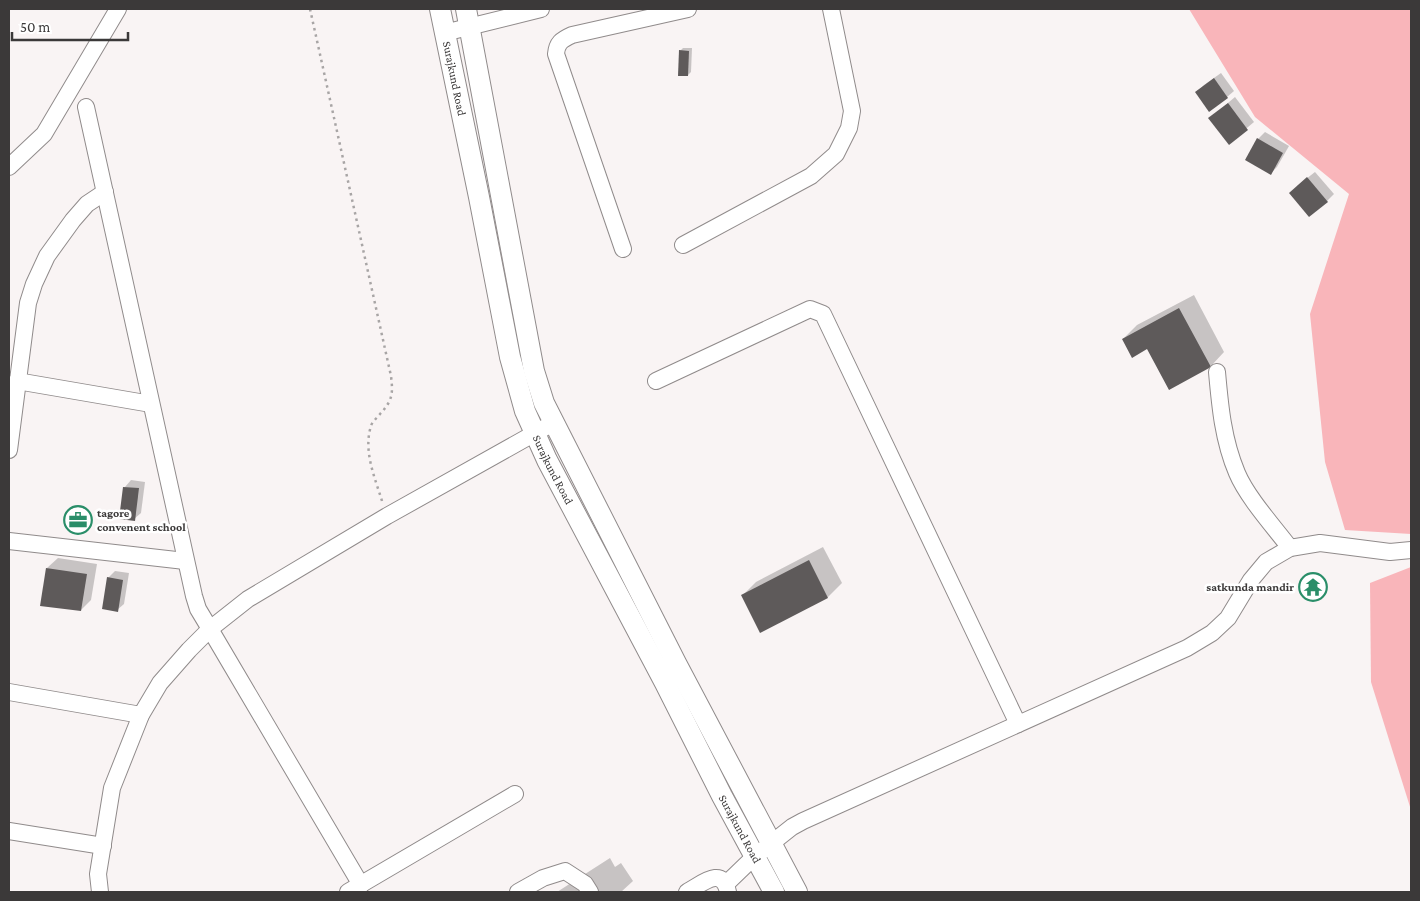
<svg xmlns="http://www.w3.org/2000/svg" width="1420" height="901" viewBox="0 0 1420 901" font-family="'Crimson Pro',serif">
<rect width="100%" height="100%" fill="#f9f4f4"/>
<g fill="#f9b5ba">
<polygon points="1189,9 1411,9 1411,534 1345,530 1325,462 1310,314 1349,194 1255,117"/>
<polygon points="1411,567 1411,810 1371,682 1370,583"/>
</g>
<g fill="#0003">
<polygon points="683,48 692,48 691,72 688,75 680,51"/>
<polygon points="1221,73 1234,91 1227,97 1197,92 1204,85"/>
<polygon points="1235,97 1254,122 1229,143 1210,118"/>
<polygon points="1265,132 1289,146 1277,167 1271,173 1258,139"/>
<polygon points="1315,172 1334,194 1327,201 1297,186"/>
<polygon points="1194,295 1224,352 1211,366 1170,388 1148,348 1123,339 1137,325"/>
<polygon points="131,480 145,482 141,513 134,519 121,518 125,487"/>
<polygon points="823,547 842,583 828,597 761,631 742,596 756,582"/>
<polygon points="58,558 97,564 91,600 81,610 47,568"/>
<polygon points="115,571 129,573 124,604 117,610 108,578"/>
<polygon points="610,858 615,867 621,863 633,881 621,892 557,892"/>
</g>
<g fill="#5e5a5a">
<polygon points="679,50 689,51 688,76 678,76"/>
<polygon points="1214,78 1228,98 1209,112 1195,92"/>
<polygon points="1228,103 1248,130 1229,145 1208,118"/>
<polygon points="1257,138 1283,153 1271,175 1245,160"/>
<polygon points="1307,177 1328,202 1309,217 1289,193"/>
<polygon points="1179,308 1211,367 1169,390 1147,349 1132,358 1122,339"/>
<polygon points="123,487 139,488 135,521 119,519"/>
<polygon points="809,560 828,598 760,633 741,595"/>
<polygon points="46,568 87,574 81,611 40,606"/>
<polygon points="107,577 123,580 118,612 102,609"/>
</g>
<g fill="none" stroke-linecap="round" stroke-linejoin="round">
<defs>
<g id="minor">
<polyline points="444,33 541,9"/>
<polyline points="86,107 194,596 198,609 210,629 361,885"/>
<polyline points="9,167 44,134 118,9"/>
<polyline points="683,245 811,176 836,154 849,128 852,111 831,9"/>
<path d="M623 249 556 54C557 43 561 40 572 35L688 9"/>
<path d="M1217 372C1220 406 1223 440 1237 473 1247 497 1274 527 1290 548"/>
<polyline points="17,381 151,404"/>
<polyline points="656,381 810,309 823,314 1018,724"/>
<polyline points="9,450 28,303 34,284 47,256 73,220 87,204 105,192"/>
<polyline points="9,541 185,561"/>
<polyline points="9,692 141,715"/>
<polyline points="9,831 103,846"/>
<polyline points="726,884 754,857 792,827 803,821 1187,648 1212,633 1228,618 1251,580 1266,562 1290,548 1320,543 1390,552 1411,550"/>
<polyline points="100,892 98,874 112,788 141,715 160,683 189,650 210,629 248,599 387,516 553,423"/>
<polyline points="348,892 515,794"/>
<polyline points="518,892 543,878 565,871 585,884 590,892"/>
<path d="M687 892C702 884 722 865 728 892"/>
</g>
<g id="major">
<path id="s1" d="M440 9 479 197 510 357 525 411 547 460 665 683 722 796 774 892"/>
<polyline points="466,9 534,371 544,403 676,663 797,892"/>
</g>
</defs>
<use href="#minor" stroke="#908b8b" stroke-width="18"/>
<use href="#major" stroke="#908b8b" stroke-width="22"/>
<path stroke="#a8a5a5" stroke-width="2.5" stroke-dasharray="2.5 4" stroke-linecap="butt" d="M310 9 391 376C393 393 393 400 380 414 377 418 372 422 371 426 363 451 375 478 382 501"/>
<use href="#minor" stroke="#fff" stroke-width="16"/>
<use href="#major" stroke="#fff" stroke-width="20"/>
</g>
<defs>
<symbol id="office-ring" viewBox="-11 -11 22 22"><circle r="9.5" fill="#fff" stroke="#2a8e69" stroke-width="1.5"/><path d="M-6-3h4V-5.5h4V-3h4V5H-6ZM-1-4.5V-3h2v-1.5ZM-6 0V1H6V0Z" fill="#2a8e69"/></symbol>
<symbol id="temple-ring" viewBox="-11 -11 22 22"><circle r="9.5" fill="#fff" stroke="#2a8e69" stroke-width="1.5"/><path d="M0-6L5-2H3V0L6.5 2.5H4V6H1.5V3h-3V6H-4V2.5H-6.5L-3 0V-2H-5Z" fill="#2a8e69"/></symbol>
</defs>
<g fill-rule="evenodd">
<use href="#office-ring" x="62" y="504" width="32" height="32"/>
<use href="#temple-ring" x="1297" y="571" width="32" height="32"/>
</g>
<g text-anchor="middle" stroke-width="5" stroke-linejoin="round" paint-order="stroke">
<g font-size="12" fill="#3b3939" stroke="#fff">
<text dy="4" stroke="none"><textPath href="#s1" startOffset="71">Surajkund Road</textPath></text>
<text dy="4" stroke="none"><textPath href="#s1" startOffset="476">Surajkund Road</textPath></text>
<text dy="4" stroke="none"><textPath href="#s1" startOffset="881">Surajkund Road</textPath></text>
</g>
<g font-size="12" font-weight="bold" fill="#3b3939" stroke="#fff" text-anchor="start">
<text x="97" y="517">tagore<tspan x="97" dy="14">convenent school</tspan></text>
<text x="1294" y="591" text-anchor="end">satkunda mandir</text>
</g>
</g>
<rect width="1420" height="901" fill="none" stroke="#3b3939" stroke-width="20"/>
<path d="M12 32v8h116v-8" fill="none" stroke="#3b3939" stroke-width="2.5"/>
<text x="20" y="32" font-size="15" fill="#3b3939" stroke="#ffffff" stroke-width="4" paint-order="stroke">50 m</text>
</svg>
